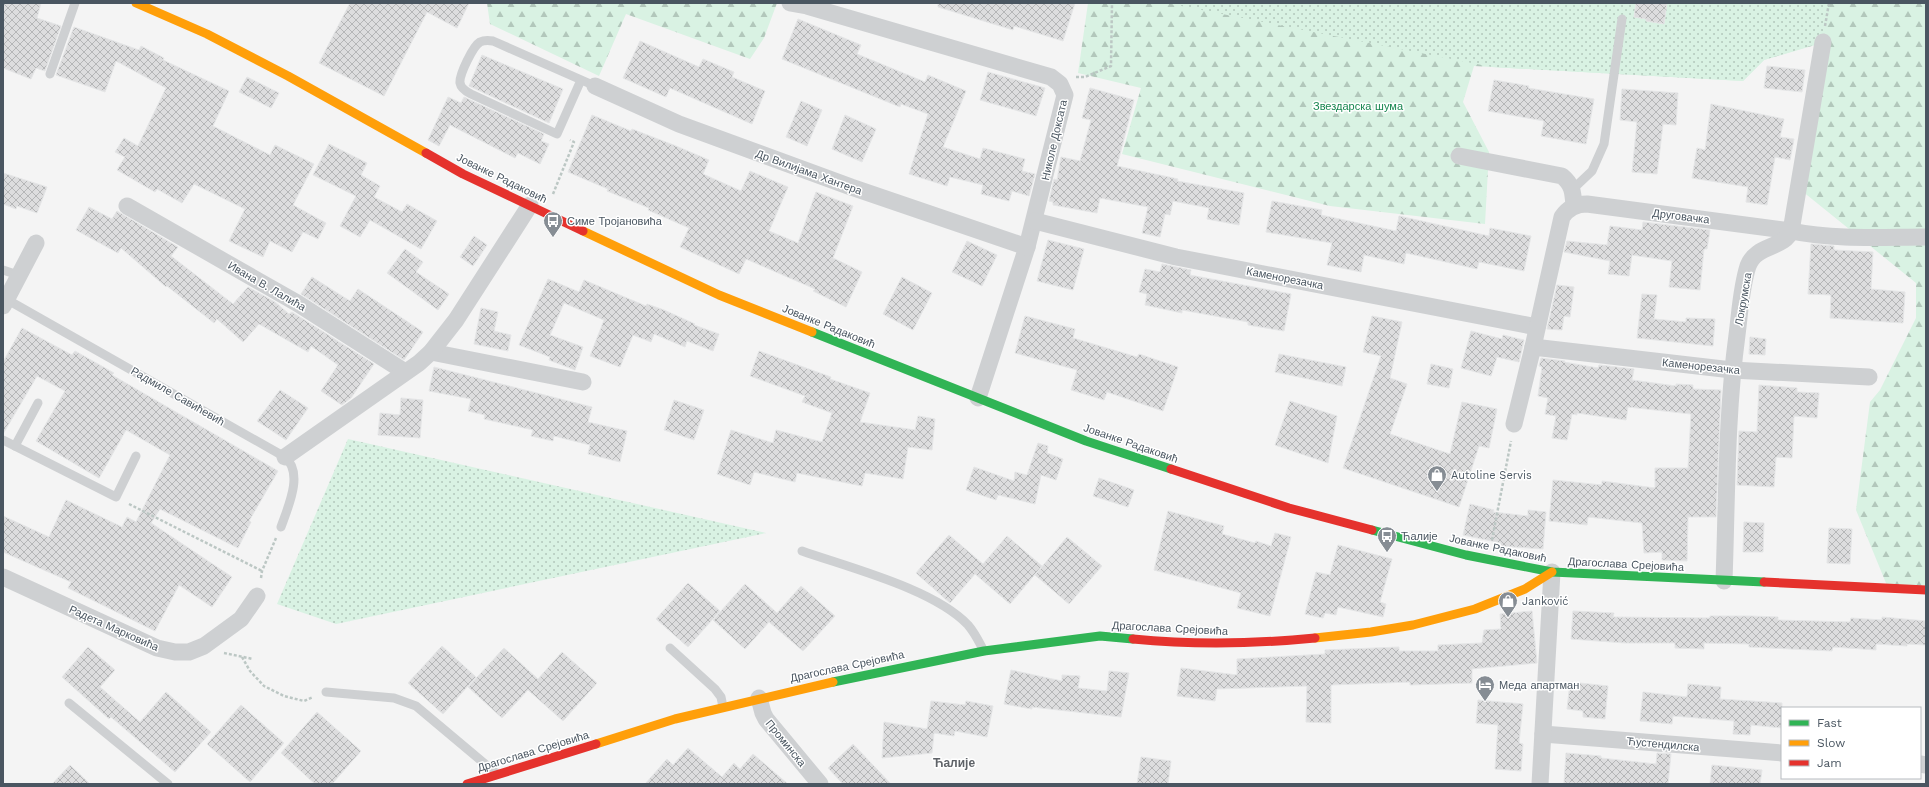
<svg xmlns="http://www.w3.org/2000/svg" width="1929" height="787" viewBox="0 0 1929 787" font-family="'Work Sans',sans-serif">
<defs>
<pattern id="forest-firs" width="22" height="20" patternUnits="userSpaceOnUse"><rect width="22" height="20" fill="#d9f2e3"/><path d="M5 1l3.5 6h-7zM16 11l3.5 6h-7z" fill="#b2c7bb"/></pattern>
<pattern id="park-dots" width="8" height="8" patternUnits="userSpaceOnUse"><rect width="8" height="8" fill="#d9f2e3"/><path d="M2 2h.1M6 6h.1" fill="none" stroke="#b2c7bb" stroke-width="1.8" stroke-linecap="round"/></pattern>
<pattern id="building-cross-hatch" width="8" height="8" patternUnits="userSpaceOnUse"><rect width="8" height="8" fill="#ddddde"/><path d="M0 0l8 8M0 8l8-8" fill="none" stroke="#b5b6b7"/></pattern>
</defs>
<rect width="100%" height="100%" fill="#f4f4f4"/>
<g fill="url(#forest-firs)">
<polygon points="487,3 777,3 764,38 750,59 626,14 599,76 490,24"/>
<polygon points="1088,3 1926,3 1926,590 1888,588 1856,510 1870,402 1880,390 1916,318 1916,283 1802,191 1822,43 1764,60 1743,81 1474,66 1463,102 1489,152 1485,224 1330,206 1122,154 1141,88 1078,73"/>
</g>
<g fill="url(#park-dots)">
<polygon points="1166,3 1825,3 1823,42 1764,60 1743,81 1492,67"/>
<polygon points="348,439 766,533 336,624 277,604"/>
</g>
<g fill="url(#building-cross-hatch)" stroke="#e5e6e7">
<polygon points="3,3 41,3 37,18 61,26 45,71 36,68 31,79 3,68"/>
<polygon points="350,3 469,3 457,28 427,12 384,96 319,63"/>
<polygon points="938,3 1075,3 1063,41 1014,26 1013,30 938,7"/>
<polygon points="1636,3 1667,3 1664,24 1646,21 1646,19 1634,17"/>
<polygon points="798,19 861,45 857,54 925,82 928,75 966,91 943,147 980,159 983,148 1025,159 1022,171 1035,174 1029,196 1012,191 1009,201 981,194 983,185 950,177 947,186 909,174 928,114 901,104 900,107 782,59"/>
<polygon points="74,27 139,50 141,46 164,58 163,60 229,91 213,126 270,155 275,145 314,164 293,205 326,223 318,239 303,232 292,252 270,241 263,257 229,241 245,209 194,184 182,203 157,189 155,192 117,170 125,157 115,152 124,138 138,146 166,88 116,61 105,92 56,75"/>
<polygon points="640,41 699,67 703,59 734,72 732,77 765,91 752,124 670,88 666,97 623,78"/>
<polygon points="482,55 563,89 549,123 469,86"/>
<polygon points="1767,66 1805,70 1802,92 1764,88"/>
<polygon points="988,72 1045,88 1036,116 980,100"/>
<polygon points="247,77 279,93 271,108 239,92"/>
<polygon points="1494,80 1529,86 1528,88 1594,99 1586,144 1541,136 1544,121 1488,111"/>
<polygon points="1090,88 1134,100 1117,166 1178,179 1177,181 1244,193 1239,225 1207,219 1209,208 1173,201 1170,215 1165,214 1160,237 1142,233 1148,207 1100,198 1097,213 1053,205 1053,202 1049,201 1054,179 1057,180 1061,157 1080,161 1091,120 1082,118"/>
<polygon points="1622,89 1678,93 1676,125 1663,124 1657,174 1632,172 1637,122 1620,120"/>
<polygon points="448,97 461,103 464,97 544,134 541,141 549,144 540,164 518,153 515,158 450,125 439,146 428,140"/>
<polygon points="801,101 822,110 807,146 786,137"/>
<polygon points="1711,104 1784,119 1780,137 1794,139 1790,160 1775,157 1767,205 1746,202 1748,187 1692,178 1697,148 1705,150"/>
<polygon points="592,115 631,131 632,129 676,146 709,160 703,174 741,191 750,171 788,187 769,231 798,243 816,192 853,206 833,258 862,272 846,307 813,291 815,289 746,259 739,274 680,247 689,228 648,210 649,208 607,191 608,189 568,172"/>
<polygon points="845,115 876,129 862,162 832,149"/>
<polygon points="329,144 367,163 361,175 380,186 374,197 402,212 407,204 437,221 421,249 370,220 360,237 340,226 356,196 313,175"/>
<polygon points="3,173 47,187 37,213 17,206 16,209 3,204"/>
<polygon points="1272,201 1322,210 1321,215 1396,231 1399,216 1489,236 1490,228 1531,236 1524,271 1479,262 1477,269 1406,253 1404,264 1364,255 1361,272 1327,265 1332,243 1266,232"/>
<polygon points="89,207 112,219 117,211 178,247 171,256 233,304 248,287 275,302 289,314 292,312 374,364 351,398 342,405 321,391 338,365 311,346 308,352 259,324 243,342 217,319 214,323 167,286 166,287 121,248 118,253 76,230"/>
<polygon points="1643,222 1710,230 1707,249 1704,249 1700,290 1669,287 1672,261 1632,255 1629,276 1608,274 1610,261 1564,252 1567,241 1607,245 1610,226 1642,230"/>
<polygon points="474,236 487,245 473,266 460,257"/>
<polygon points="1048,240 1084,249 1073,290 1037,281"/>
<polygon points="967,241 997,255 982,286 952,272"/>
<polygon points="1811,244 1834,246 1834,250 1873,252 1871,289 1905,292 1903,323 1830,318 1831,295 1808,294"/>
<polygon points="405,249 423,262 416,272 449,294 438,310 387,273"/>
<polygon points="1162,264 1191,270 1190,275 1291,294 1284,331 1248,325 1248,322 1182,310 1182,313 1145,305 1147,294 1139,292 1145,269 1160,272"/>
<polygon points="312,277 350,301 358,289 423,332 404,360 301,294"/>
<polygon points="902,277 932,293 913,330 883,314"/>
<polygon points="548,279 579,292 584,280 646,306 647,304 664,310 695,324 694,325 719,334 713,351 687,341 685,347 654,334 651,342 633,335 620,367 590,356 604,320 564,303 550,335 583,347 575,370 549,360 550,357 519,345"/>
<polygon points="1557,285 1574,287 1570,317 1564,316 1562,330 1547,329"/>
<polygon points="1642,294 1657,295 1654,319 1686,322 1686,318 1715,319 1713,346 1637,338"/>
<polygon points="481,308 498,312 494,331 511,335 508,351 474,344"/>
<polygon points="1025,316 1075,329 1073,338 1137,357 1139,354 1178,367 1163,411 1107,392 1104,400 1071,390 1077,370 1015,353"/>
<polygon points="1372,316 1402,322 1390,378 1407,384 1390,434 1450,454 1462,402 1497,409 1489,448 1479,446 1459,507 1343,468 1381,356 1363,352"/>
<polygon points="22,328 72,355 75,351 114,373 112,375 278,471 249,521 251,522 238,548 160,509 151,523 232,577 212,607 179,585 155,631 68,588 71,582 3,552 3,516 49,537 66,500 122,527 127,517 136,522 170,455 126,430 99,478 36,441 65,391 37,376 3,434 3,362"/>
<polygon points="1471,331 1502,339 1503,335 1524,340 1519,362 1497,357 1491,376 1461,368"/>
<polygon points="1750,337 1766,339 1765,355 1749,354"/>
<polygon points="759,351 831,377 830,379 870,393 860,422 915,430 918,416 935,419 932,450 908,447 903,479 865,473 862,486 797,473 795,482 754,472 750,485 717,474 731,430 773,443 776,430 822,442 832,413 802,402 805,396 750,376"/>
<polygon points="1279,354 1346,367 1342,386 1275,372"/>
<polygon points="1541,358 1565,361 1564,362 1598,368 1599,365 1634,369 1632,380 1676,386 1676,384 1693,385 1693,389 1721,390 1716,517 1688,517 1687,561 1662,560 1662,552 1644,553 1642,523 1588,517 1587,525 1549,521 1553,480 1602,485 1602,481 1655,488 1655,468 1688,468 1691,414 1628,407 1626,420 1577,413 1577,415 1572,414 1567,440 1552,438 1556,416 1545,414 1548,398 1538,396 1542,367 1539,366"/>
<polygon points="1431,364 1453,369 1449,388 1427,384"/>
<polygon points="434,367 592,407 588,422 627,431 620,462 588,454 590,445 554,436 553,441 531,436 533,430 484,419 485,415 468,411 471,399 429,391"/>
<polygon points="1759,385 1797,388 1797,392 1819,393 1817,418 1794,416 1792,458 1776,457 1774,487 1737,485 1739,431 1757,432"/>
<polygon points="280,390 308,408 286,440 257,421"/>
<polygon points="401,398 423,400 420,438 378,435 380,413 400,415"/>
<polygon points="674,400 704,410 694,440 664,430"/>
<polygon points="1290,401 1337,416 1328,463 1275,445"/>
<polygon points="1038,443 1048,446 1047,453 1063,459 1056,480 1041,475 1035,504 998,495 996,500 966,490 974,467 1014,481 1015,472 1027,475"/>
<polygon points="1099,478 1134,490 1128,507 1093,496"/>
<polygon points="1470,504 1494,510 1493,512 1528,516 1528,510 1546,512 1543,549 1500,546 1501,543 1463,535"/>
<polygon points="1168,511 1224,526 1222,534 1255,543 1256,541 1271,546 1275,533 1291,537 1270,616 1237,608 1241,593 1154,570"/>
<polygon points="1744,522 1764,523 1763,552 1743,552"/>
<polygon points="1829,528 1852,529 1850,564 1827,563"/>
<polygon points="949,535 983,564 1007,536 1042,566 1010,604 975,574 950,603 916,573"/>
<polygon points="1067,537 1102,566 1069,604 1035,575"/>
<polygon points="1338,545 1392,559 1380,602 1386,604 1383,617 1338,607 1336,615 1325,613 1323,618 1305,614 1316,572 1330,575"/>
<polygon points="688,583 720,611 688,647 656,619"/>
<polygon points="745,584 777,613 801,586 835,616 803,651 769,622 745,649 713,620"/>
<polygon points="1532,611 1537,663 1472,669 1472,683 1410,685 1410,682 1331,685 1331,723 1306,722 1307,686 1217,689 1215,701 1177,696 1181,668 1237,675 1237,659 1325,654 1325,650 1399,647 1399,651 1438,651 1438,645 1482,643 1484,630 1501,629 1500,614"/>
<polygon points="1573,611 1614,613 1613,617 1710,618 1710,616 1750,616 1778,617 1778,620 1850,622 1851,618 1882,620 1882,617 1926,621 1926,645 1907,644 1907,646 1876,644 1876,650 1833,647 1832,651 1749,647 1749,644 1704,643 1704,649 1675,648 1675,643 1625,643 1571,639"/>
<polygon points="442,646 476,677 443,714 408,683"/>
<polygon points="88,647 115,670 100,687 140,722 166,692 211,732 175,772 111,717 109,719 62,677"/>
<polygon points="504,648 538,679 562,652 597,683 563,721 528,690 502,718 468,687"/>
<polygon points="1011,670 1062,681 1062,675 1080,676 1078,688 1107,691 1109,671 1129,673 1121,717 1032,707 1032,709 1004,704"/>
<polygon points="1570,682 1608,686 1605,719 1583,717 1583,711 1567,709"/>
<polygon points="1688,684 1721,687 1720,699 1782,703 1782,728 1751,725 1750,735 1733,734 1734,721 1673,716 1672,724 1640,721 1643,692 1687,697"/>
<polygon points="1478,700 1523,704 1519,743 1523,744 1521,771 1495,769 1498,725 1476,723"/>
<polygon points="931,701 965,705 966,701 993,706 987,737 955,731 954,736 934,733 932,753 882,758 884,722 927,729"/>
<polygon points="241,705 284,743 250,782 207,744"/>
<polygon points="317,712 361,751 332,784 315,784 281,753"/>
<polygon points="853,744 891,784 843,784 828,768"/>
<polygon points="688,748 722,777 734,763 740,769 753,754 788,784 645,784 667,759 673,765"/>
<polygon points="1566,753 1601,756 1601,758 1656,764 1657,753 1671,754 1668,784 1564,783"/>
<polygon points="1141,757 1171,761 1168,784 1137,784"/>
<polygon points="70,765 90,784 52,784"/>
<polygon points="1712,765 1762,770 1760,784 1710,784"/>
</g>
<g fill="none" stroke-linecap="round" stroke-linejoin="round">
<g stroke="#bcc7c4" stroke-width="2.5" stroke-dasharray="3 2" stroke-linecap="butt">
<polyline points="1825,26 1829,3"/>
<polyline points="1076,77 1085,77 1111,66 1112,3"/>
<polyline points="553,194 574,142 570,140"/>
<polyline points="129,504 262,571"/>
<polyline points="1492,540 1511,441"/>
<polyline points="261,578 262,571 276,538"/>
<polyline points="224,653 253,659"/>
<polyline points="242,657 250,671 264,686 284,696 304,701 313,697"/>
</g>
<g stroke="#ced0d2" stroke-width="9">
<polyline points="50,74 75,3"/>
<path d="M581 80 557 134 471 94C467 92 461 89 460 83 459 75 473 46 480 42 484 40 488 40 493 41L595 86"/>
<polyline points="1573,189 1592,171 1604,144 1622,19"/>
<polyline points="3,270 18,275"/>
<path d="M6 299 285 457C304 473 288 507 281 527"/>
<polyline points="3,440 116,497 136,456"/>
<polyline points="15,446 38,403"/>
<path d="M802 551C850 568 934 589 968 625 975 633 979 642 984 651"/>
<polyline points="670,648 715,689 721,697 723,707"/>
<polyline points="326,692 394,698 416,706 497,774"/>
<polyline points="69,703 168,784"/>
</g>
<g stroke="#ced0d2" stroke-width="17">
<polyline points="790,3 807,6 1051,77 1060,84 1065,95 1027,247 978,398"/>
<polyline points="595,86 679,124 851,187 1027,247"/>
<path d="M1459 156 1562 176C1573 185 1573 193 1574 206"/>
<polyline points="127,206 297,303 405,372"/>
<polyline points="1035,221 1176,257 1537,327"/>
<polyline points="3,306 36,243"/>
<polyline points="1533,347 1732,370 1869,377"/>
<polyline points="431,352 583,382"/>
<path d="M1514 424 1533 347 1562 217C1568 208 1576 204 1587 204L1791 231C1836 240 1881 237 1926 237"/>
<polyline points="285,457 419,363 431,352 456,320 530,205"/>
<polyline points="3,577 157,648 175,652 189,652 204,646 241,619 257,596"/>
<path d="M1724 581C1727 499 1726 416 1737 335 1740 312 1741 288 1748 266 1756 244 1784 249 1791 231L1823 42"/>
<polyline points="759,698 763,713 766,719 820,784"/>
<polyline points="1543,734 1782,753"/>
<polyline points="1920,764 1926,765"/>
<polyline points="1540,784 1552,572"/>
</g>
<g stroke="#30b455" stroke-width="9">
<polyline points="812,332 1086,441 1171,469"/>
<polyline points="1372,530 1466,555 1552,572 1764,582"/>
<polyline points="833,682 984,651 1100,636 1133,639"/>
</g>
<g stroke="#ff9f0a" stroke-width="9">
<polyline points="136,3 207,34 288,76 426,153"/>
<polyline points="583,231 719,295 812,332"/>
<polyline points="1315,638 1371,632 1413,625 1475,609 1525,589 1552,572"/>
<polyline points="596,744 675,719 833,682"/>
</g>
<g stroke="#e5322d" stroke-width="9">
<polyline points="426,153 463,174 583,231"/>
<polyline points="1171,469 1289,508 1372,530"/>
<polyline points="1764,582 1926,590"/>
<path d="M1133 639C1194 645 1254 644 1315 638"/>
<polyline points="467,784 596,744"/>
</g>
</g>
<defs>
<symbol id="bus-pin" viewBox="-11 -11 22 30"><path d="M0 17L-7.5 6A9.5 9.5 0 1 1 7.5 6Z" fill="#868d94" stroke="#fff"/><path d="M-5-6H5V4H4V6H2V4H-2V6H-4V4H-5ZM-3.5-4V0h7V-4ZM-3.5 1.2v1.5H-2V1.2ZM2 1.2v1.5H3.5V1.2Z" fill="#fff"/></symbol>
<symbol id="shop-pin" viewBox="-11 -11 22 30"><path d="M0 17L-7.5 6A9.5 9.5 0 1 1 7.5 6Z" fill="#868d94" stroke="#fff"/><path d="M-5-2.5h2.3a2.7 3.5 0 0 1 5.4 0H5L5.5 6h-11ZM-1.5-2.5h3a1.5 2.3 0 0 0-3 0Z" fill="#fff"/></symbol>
<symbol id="hotel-pin" viewBox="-11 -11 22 30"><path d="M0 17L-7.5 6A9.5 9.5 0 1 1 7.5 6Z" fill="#868d94" stroke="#fff"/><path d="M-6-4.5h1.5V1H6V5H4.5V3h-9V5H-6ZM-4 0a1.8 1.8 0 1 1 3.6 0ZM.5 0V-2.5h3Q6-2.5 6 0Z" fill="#fff"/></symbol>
</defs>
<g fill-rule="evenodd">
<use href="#bus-pin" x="542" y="210" width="22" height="30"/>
<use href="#shop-pin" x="1426" y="464" width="22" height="30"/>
<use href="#bus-pin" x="1376" y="525" width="22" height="30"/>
<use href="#shop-pin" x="1497" y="590" width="22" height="30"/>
<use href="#hotel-pin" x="1474" y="674" width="22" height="30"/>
</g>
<g text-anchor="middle" stroke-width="3" stroke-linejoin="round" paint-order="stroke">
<g font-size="11" fill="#17864f" stroke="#fff">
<text x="1358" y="110">Звездарска шума</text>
</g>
<g font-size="11" fill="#4a5661" stroke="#fff">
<text transform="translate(1054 140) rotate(-77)" y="4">Николе Доксата</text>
<text transform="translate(809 172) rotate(20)" y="4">Др Вилијама Хантера</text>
<text transform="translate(502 178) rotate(26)" y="4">Јованке Радаковић</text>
<text transform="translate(1681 216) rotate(7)" y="4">Друговачка</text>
<text transform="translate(1285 278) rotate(11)" y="4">Каменорезачка</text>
<text transform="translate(267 286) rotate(30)" y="4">Ивана В. Лалића</text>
<text transform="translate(1743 299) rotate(-80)" y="4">Локрумска</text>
<text transform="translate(829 326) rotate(22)" y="4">Јованке Радаковић</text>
<text transform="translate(1701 366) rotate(6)" y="4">Каменорезачка</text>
<text transform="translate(178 396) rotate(30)" y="4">Радмиле Савићевић</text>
<text transform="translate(1131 443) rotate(19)" y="4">Јованке Радаковић</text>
<text transform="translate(1498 548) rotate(12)" y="4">Јованке Радаковић</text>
<text transform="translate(1626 564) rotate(3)" y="4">Драгослава Срејовића</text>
<text transform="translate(114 628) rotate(24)" y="4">Радета Марковића</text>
<text transform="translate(1170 628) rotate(3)" y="4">Драгослава Срејовића</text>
<text transform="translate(847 666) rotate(-12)" y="4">Драгослава Срејовића</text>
<text transform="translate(786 743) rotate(51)" y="4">Проминска</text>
<text transform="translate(1663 744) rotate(5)" y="4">Ћустендилска</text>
<text transform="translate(533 751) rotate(-17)" y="4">Драгослава Срејовића</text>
</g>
<g font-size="11" fill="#4a5661" stroke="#fff" text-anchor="start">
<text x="567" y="225">Симе Тројановића</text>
<text x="1451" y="479">Autoline Servis</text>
<text x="1401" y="540">Ћалије</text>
<text x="1522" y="605">Janković</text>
<text x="1499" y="689">Меда апартман</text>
</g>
<g font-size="12" font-weight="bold" fill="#5f6368" stroke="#fff">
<text x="954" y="767">Ћалије</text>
</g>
</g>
<rect width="1929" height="787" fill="none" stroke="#4a5661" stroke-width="8"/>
<rect x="1781" y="707" width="140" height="72" fill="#ffffff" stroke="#b7bbc0"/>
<rect x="1789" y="720" width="20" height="6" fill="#30b455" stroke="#b7bbc0"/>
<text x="1817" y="727" font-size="12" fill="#4a5661">Fast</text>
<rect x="1789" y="740" width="20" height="6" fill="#ff9f0a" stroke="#b7bbc0"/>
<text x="1817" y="747" font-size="12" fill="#4a5661">Slow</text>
<rect x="1789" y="760" width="20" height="6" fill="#e5322d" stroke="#b7bbc0"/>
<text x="1817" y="767" font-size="12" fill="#4a5661">Jam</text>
</svg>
